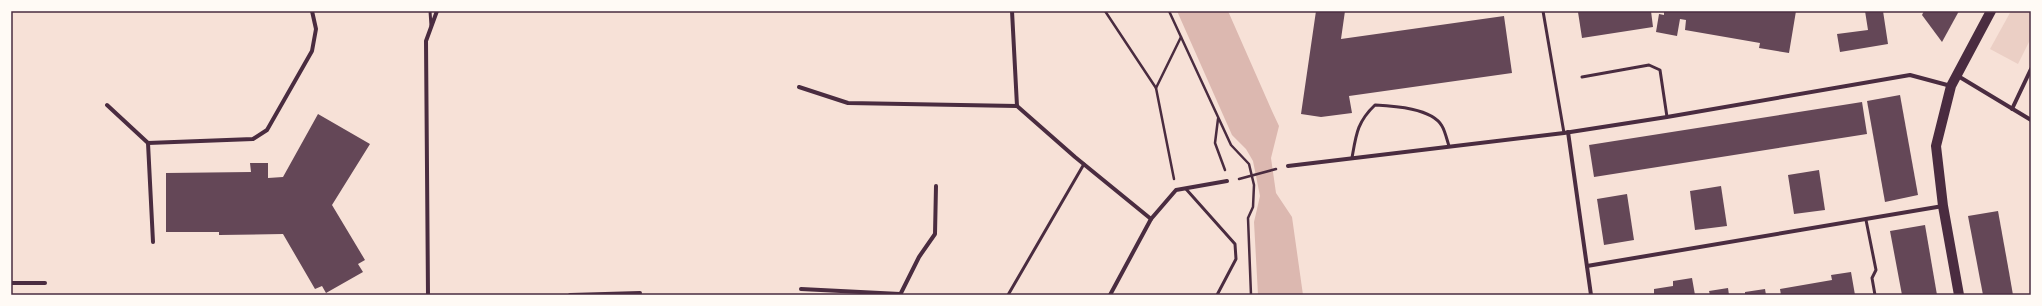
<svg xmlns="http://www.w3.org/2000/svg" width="2042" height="306" viewBox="0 0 2042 306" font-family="'Roboto Condensed',sans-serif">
<rect width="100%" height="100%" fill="#f7e1d7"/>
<polygon fill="#ebcfc5" points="2011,11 2031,11 2031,38 2018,64 1990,49"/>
<polygon fill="#dcb8b0" points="1177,11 1228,11 1272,111 1279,126 1271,158 1276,193 1292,217 1303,295 1258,295 1254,222 1260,196 1253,161 1246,149 1232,135"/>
<g fill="#644757">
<polygon points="1316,11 1345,11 1341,39 1504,16 1512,73 1349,96 1352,113 1321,117 1301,114"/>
<polygon points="1586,11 1651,11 1653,27 1582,38 1578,12"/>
<polygon points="1664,11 1796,11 1789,53 1759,48 1760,43 1685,30 1686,20 1680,19 1677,36 1656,32 1659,14 1664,15"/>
<polygon points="1865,11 1883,11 1888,44 1840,52 1837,34 1868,30"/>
<polygon points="1924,11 1959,11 1942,42 1922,15"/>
<polygon points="1900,95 1918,195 1885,202 1867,101"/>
<polygon points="1862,102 1867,134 1594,177 1589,145"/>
<polygon points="318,114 370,144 332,205 365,260 358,264 363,272 326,293 322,286 315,289 283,234 219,235 219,232 166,232 166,173 251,172 250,163 268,163 268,178 283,177"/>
<polygon points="1819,170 1825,210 1794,214 1788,175"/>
<polygon points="1721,186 1727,226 1695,230 1690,191"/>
<polygon points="1627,194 1634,240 1604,245 1597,199"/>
<polygon points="1998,211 2009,272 2013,295 1983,295 1968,216"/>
<polygon points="1925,225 1937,295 1902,295 1890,231"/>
<polygon points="1851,272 1855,295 1781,295 1780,289 1832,280 1831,275"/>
<polygon points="1692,278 1695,295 1654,295 1654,289 1673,286 1673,281"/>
<polygon points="1728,288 1729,295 1710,295 1709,291"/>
<polygon points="1765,289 1766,295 1745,295 1745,292"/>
</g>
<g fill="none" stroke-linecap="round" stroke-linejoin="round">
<g stroke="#4a2c40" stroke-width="2.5">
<polyline points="1105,11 1156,88 1174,179"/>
<polyline points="1169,11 1231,145 1249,164 1254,185 1253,207 1248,218 1251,295"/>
<polyline points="1156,88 1181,37"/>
<polyline points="1218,119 1215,143 1225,170"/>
<polyline points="1239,179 1276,169"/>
</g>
<g stroke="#4a2c40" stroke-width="3">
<polyline points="430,11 431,26"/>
<polyline points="1543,11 1564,133"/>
<polyline points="1582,77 1649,65 1660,70 1667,117"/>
<path d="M1352 158C1356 135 1357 122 1375 105 1393 106 1432 108 1442 126 1445 131 1447 140 1449 146"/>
<polyline points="1186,189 1235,244 1236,259 1217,295"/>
<polyline points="1866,220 1876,270 1872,278 1875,295"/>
<polyline points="1008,295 1084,164"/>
</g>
<g stroke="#4a2c40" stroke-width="4">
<polyline points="1012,11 1017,106"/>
<polyline points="1958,76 2031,120"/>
<polyline points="799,87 848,103 1017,106 1075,157 1151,219"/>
<polyline points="107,105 148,143 253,139 267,130 312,51 316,29 312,11"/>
<polyline points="2012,109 2031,69"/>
<polyline points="1568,132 1591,295"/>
<polyline points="148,143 153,242"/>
<polyline points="1288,166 1564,133 1667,117 1910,75 1951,86"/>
<polyline points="1587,266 1943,206"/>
<polyline points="11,283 45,283"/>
<polyline points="801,289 900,294"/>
<polyline points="428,295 426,41 437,11"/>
<polyline points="570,295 640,293"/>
<polyline points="900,295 919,257 935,234 936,186"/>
<polyline points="1110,295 1151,219 1176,190 1227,181"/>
</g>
<polyline stroke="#4a2c40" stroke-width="10" points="1959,295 1943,206 1936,146 1951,86 1991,11"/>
</g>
<rect width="2042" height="306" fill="none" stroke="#fffaf5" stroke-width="24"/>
<rect x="12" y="12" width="2018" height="282" fill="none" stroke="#4a2c40" stroke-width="1.5"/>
</svg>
